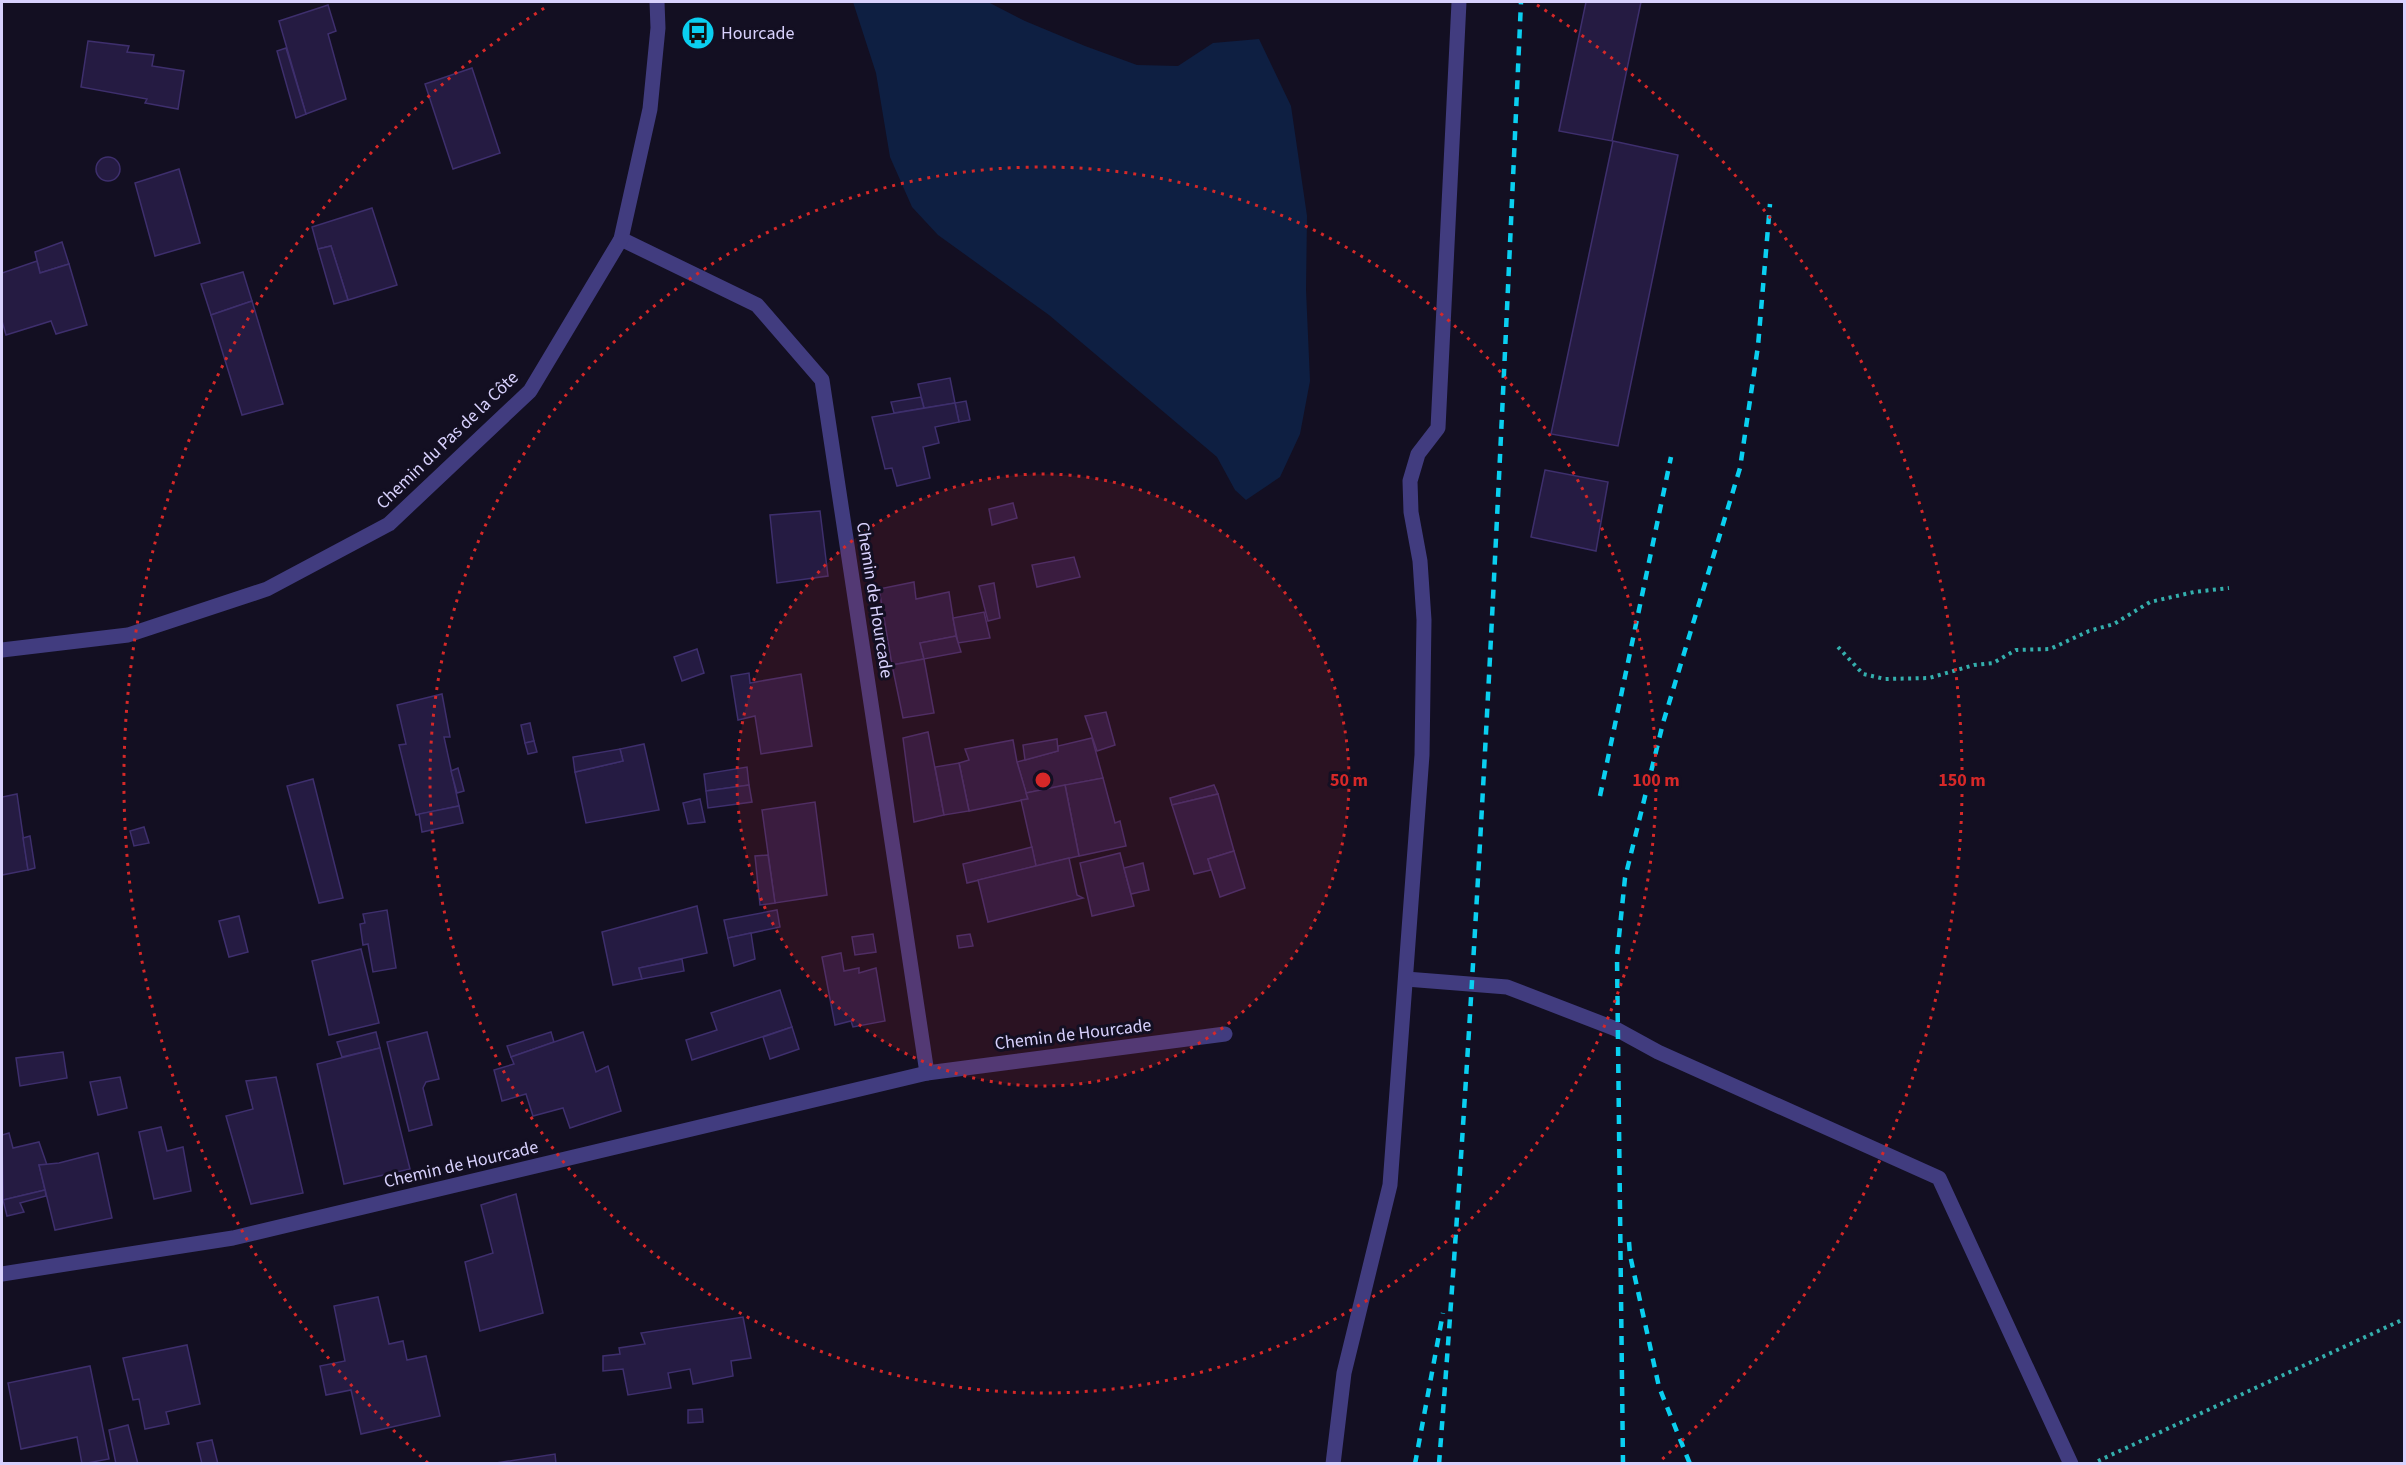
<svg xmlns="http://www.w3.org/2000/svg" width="2406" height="1465" viewBox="0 0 2406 1465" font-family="'Source Sans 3',sans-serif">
<rect width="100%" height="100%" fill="#130f22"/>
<polygon fill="#0e1f42" points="853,2 988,2 1025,21 1085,46 1137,65 1178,66 1213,43 1259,39 1291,106 1307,216 1306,290 1310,381 1300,434 1280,477 1246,500 1235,490 1217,457 1049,315 938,235 912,207 890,157 876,73"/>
<g fill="#251b42" stroke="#3e2f6d" stroke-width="1.5">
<polygon points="1586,2 1641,2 1612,141 1559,131"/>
<polygon points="328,5 336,31 328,34 346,99 306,114 279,21"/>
<polygon points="88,41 129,46 127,52 154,55 152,66 184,71 178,109 145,103 147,99 81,87"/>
<polygon points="286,48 306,114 296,118 277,51"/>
<polygon points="472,68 500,153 453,169 425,84"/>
<polygon points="1613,141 1678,155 1618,446 1551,434"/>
<circle cx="108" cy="169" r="12"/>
<polygon points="179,169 200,243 155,256 135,183"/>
<polygon points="372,208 397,285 348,300 331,246 318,249 312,227"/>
<polygon points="62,242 69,264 40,273 35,252"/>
<polygon points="331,246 348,300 334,304 318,249"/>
<polygon points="37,261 40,273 69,264 87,325 56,334 51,321 6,335 2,321 2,273"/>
<polygon points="243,272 252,301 211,315 201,284"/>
<polygon points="252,301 283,404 242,415 211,315"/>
<polygon points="950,378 955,403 924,408 918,384"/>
<polygon points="921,397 924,408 894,413 891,402"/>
<polygon points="966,401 970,420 959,422 955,403"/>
<polygon points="955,403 959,422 935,427 939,443 923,447 930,478 897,486 892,468 885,469 872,417"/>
<polygon points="1545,470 1608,482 1596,551 1531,537"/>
<polygon points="1013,503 1017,518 992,525 989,509"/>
<polygon points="820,511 828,576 777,583 770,515"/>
<polygon points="1074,557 1080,577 1037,587 1032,565"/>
<polygon points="914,582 916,599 949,592 956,636 920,643 924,659 892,665 879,589"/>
<polygon points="994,583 1000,618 988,621 979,586"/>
<polygon points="984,612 990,638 958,643 953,618"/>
<polygon points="956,636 961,652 924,659 920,643"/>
<polygon points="697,649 704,673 682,681 674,657"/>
<polygon points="924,659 934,713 903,718 892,665"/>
<polygon points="749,673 750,683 801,674 812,746 761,754 755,716 738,720 731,676"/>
<polygon points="442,694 450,737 444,737 459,806 416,815 399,745 406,744 397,705"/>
<polygon points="1106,712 1115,745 1097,751 1085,716"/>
<polygon points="530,723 534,741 525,743 521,725"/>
<polygon points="928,732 944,815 914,822 903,738"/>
<polygon points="1092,738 1103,778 1026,793 1017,762 1058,751 1058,746"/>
<polygon points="1057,739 1058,751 1025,760 1023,745"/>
<polygon points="1013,740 1017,762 1028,799 969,811 959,763 969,760 965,749"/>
<polygon points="534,741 537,752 528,754 525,743"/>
<polygon points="644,744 659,810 586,823 575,772 623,761 620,749"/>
<polygon points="620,749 623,761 575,772 573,757"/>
<polygon points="959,763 969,811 944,815 935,767"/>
<polygon points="747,767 749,785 706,791 704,774"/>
<polygon points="458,768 464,791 457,793 451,771"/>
<polygon points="1103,778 1115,823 1120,821 1126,846 1079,856 1065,785"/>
<polygon points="313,779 343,898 319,903 287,786"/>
<polygon points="749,785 752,802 708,808 706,791"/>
<polygon points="1065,785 1079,856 1036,866 1021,800 1028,799 1026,793"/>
<polygon points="1214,785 1218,794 1172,805 1170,798"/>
<polygon points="17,794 28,870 2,875 2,797"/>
<polygon points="1218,794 1234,851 1208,859 1211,870 1194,874 1172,805"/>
<polygon points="700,799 705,822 688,824 683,803"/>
<polygon points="815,802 827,895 775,903 762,810"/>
<polygon points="459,806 463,823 422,832 419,814"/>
<polygon points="144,827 149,843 134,846 130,831"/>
<polygon points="30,836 35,868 28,870 23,838"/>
<polygon points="1032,847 1036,866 967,883 963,864"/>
<polygon points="1234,851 1245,888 1220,897 1208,859"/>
<polygon points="1120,853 1134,906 1092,916 1080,863"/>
<polygon points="768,855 775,903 760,905 755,856"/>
<polygon points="1069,858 1077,895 1083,898 988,922 978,880"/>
<polygon points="1143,863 1149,890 1131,894 1124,868"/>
<polygon points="697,906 707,953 639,968 642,979 613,985 602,932"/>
<polygon points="387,910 396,968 373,972 368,944 363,945 360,924 365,923 363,914"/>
<polygon points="777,910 780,927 728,938 724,920"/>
<polygon points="239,916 248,952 229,957 219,921"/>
<polygon points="751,933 755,959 734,966 728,938"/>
<polygon points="873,934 876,952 855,955 852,937"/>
<polygon points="970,934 973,946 959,948 957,936"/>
<polygon points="361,949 379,1023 329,1035 312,961"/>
<polygon points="841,953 844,971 859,968 859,973 876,968 885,1021 853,1027 851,1021 835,1025 822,957"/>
<polygon points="682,959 684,971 642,979 639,968"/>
<polygon points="780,990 792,1027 692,1060 686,1040 717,1030 711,1013"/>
<polygon points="792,1027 799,1049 770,1059 763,1037"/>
<polygon points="376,1032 380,1048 342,1057 337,1042"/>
<polygon points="427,1032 439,1079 426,1082 423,1088 432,1125 409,1131 387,1042"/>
<polygon points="551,1032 554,1042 511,1057 507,1046"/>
<polygon points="583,1032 596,1072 608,1066 621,1111 570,1128 563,1108 533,1116 526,1094 502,1101 494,1070 514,1064 511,1057"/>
<polygon points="380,1048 410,1169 344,1184 317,1064"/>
<polygon points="63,1052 67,1078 20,1086 16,1058"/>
<polygon points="120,1077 127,1108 98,1115 90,1082"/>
<polygon points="276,1077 303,1193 251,1204 226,1116 253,1109 246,1081"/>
<polygon points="161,1127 167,1151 183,1147 191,1191 154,1199 139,1132"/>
<polygon points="9,1133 13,1148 39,1142 47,1165 39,1165 45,1190 3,1200 2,1135"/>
<polygon points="98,1153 112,1218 55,1230 39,1165 59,1163"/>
<polygon points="45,1190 46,1196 20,1203 24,1212 7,1216 3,1200"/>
<polygon points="516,1194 543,1313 480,1331 465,1262 493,1253 481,1205"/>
<polygon points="378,1297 389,1344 403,1341 407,1360 426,1356 440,1416 361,1434 351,1390 326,1395 320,1366 345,1361 334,1306"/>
<polygon points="743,1317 751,1358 731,1361 733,1376 693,1384 690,1369 668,1373 671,1388 628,1395 623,1369 603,1371 603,1356 620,1354 619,1348 645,1344 641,1333"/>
<polygon points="187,1345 200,1404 166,1412 169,1424 145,1429 139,1399 133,1400 123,1358"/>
<polygon points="90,1366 109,1459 82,1464 77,1437 21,1449 8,1383"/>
<polygon points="702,1409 703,1422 688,1423 688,1410"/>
<polygon points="128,1425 138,1464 116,1464 109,1430"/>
<polygon points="212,1440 218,1464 202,1464 197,1443"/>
<polygon points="555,1454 556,1464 496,1463"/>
</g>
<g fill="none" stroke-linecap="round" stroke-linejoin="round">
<g stroke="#34afad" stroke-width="4" stroke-dasharray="3 4.5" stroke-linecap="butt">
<polyline points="1838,647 1863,674 1885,679 1929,678 1974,665 1993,663 2016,650 2050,649 2089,631 2114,624 2150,602 2194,592 2229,588"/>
<polyline points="2098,1461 2404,1319"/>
</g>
<g stroke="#413c7f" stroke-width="15">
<polyline points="1406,979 1507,987 1616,1029 1658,1052 1939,1178 2071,1464"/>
<polyline points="1333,1464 1344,1373 1390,1185 1422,755 1424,620 1420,561 1411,512 1410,481 1418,454 1438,428 1459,2"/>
</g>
<g stroke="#413c7f" stroke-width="15">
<polyline points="621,239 757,305 822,380 927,1073"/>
<polyline points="2,1274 233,1238 927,1073 1225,1034"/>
</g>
<polyline stroke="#413c7f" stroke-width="15" points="2,650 128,635 267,589 389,524 530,391 621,239 650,109 658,28 657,2"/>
<g stroke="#0acff0" stroke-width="4.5" stroke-dasharray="9 8" stroke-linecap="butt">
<polyline points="1600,796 1671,457"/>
<polyline points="1629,1242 1630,1255 1659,1387 1690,1464"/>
<polyline points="1415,1464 1443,1313"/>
<path d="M1439 1464C1477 977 1499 489 1521 2"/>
<polyline points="1623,1464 1617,956 1625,878 1663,723 1740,468 1758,346 1770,204"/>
</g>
</g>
<circle cx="1043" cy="780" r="306" fill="#d62828" fill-opacity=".12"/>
<g fill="none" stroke="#d62828" stroke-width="3" stroke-dasharray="3 6">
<circle cx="1043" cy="780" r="306"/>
<circle cx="1043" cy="780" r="613"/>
<path d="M428 1463A919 919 0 0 1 549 5M1537 5A919 919 0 0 1 1658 1463"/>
</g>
<defs>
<symbol id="bus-disc" viewBox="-11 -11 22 22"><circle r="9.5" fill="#0acff0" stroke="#130f22"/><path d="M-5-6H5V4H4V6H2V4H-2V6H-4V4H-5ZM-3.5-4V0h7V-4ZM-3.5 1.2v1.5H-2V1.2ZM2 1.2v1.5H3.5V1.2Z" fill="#111"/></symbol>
</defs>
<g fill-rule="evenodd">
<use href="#bus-disc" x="679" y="14" width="38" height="38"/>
</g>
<g text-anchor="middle" stroke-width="6" stroke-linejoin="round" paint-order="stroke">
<g font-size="18" fill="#d8d1fd" stroke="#130f22" text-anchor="start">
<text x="721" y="39">Hourcade</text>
</g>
<g font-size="18" fill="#d8d1fd" stroke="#130f22">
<text transform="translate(447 440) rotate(-44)" y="6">Chemin du Pas de la Côte</text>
<text transform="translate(875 600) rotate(81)" y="6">Chemin de Hourcade</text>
<text transform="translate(1073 1034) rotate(-7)" y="6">Chemin de Hourcade</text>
<text transform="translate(461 1164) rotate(-13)" y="6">Chemin de Hourcade</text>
</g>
</g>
<circle cx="1043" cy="780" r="9" fill="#d62828" stroke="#130f22" stroke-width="3"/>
<g font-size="18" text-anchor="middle" font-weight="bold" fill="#d62828" stroke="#130f22" stroke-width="6" stroke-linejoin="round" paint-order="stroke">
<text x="1349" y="786">50 m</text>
<text x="1656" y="786">100 m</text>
<text x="1962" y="786">150 m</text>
</g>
<rect width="2406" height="1465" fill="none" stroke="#d8d1fd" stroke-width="6"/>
</svg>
